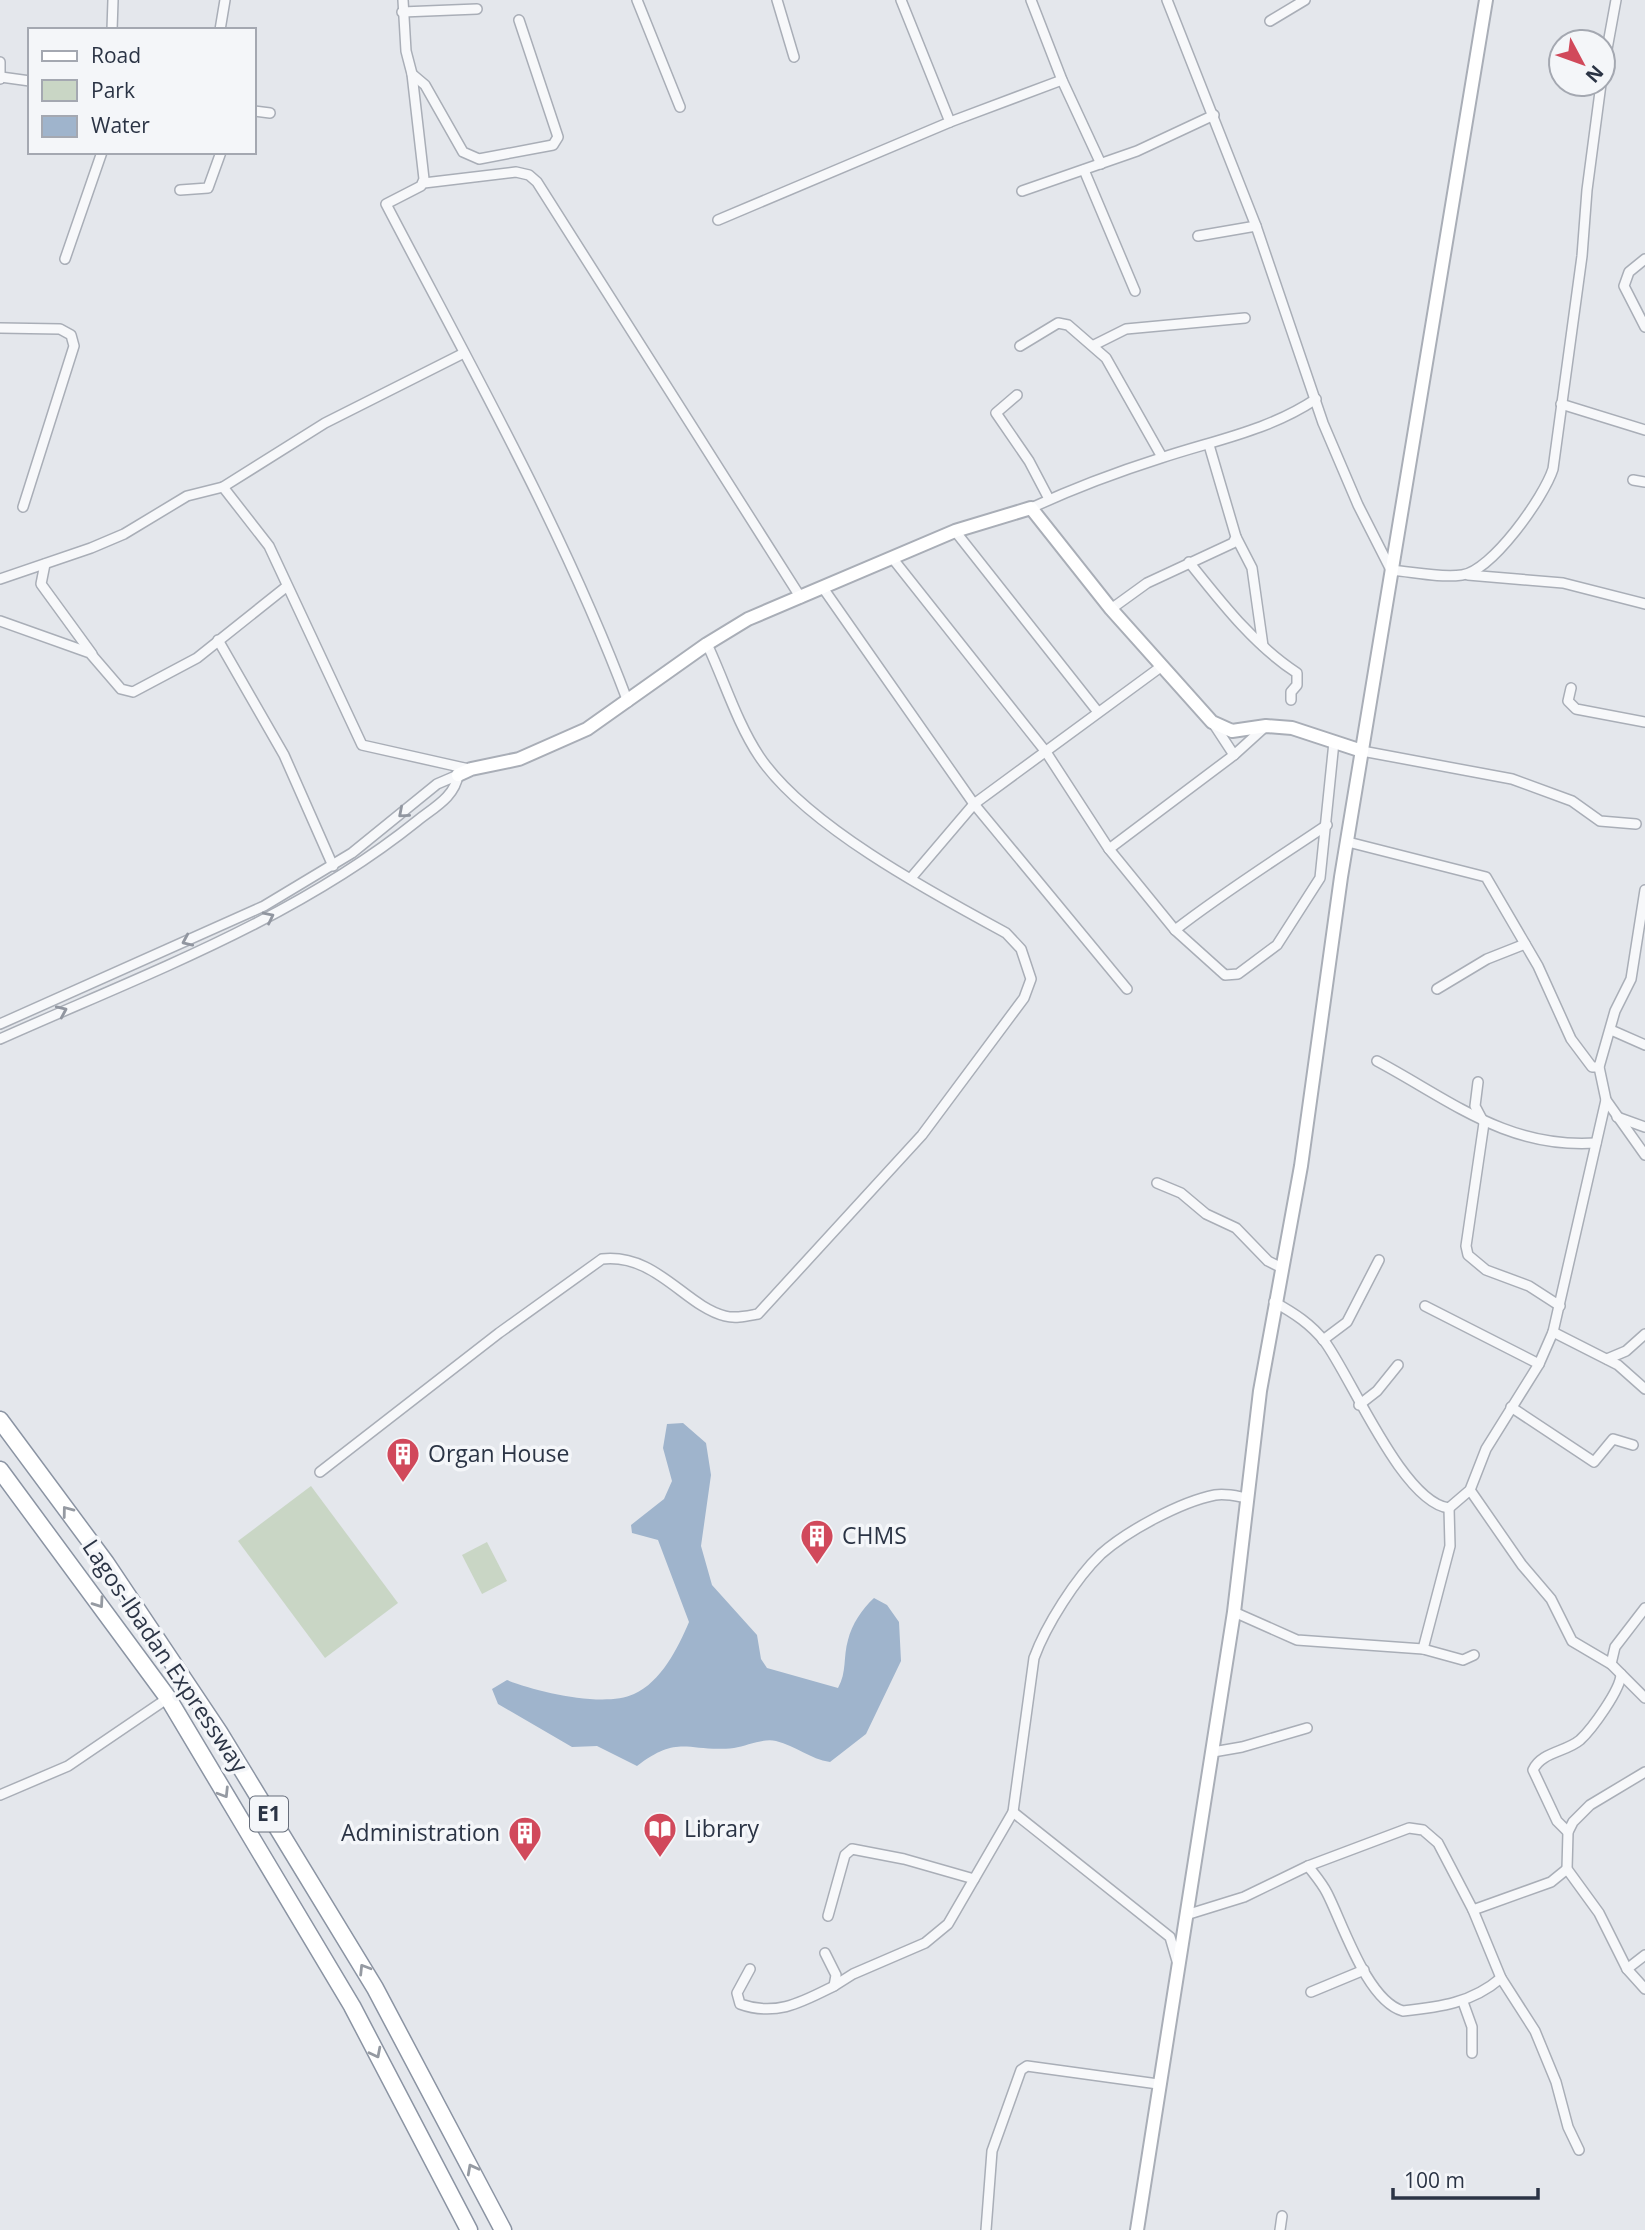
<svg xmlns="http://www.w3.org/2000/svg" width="1645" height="2230" viewBox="0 0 1645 2230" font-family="'Open Sans',sans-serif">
<rect width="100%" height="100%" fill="#e4e7ec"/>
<g fill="#c9d6c5">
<polygon points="311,1486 398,1603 325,1658 238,1541"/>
<polygon points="487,1542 507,1581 482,1594 462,1555"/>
</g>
<path fill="#9fb4cc" d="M683 1423 706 1443 711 1475 701 1546 712 1585 757 1635 761 1659 767 1668 838 1688C847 1672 843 1657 848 1640 852 1624 862 1609 874 1598L887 1605 899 1622 901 1661 866 1734 830 1762C810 1759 796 1746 776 1741 763 1738 747 1746 734 1748 688 1753 680 1733 637 1766L597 1746 572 1747 498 1704 492 1689 507 1680C537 1692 604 1708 634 1694 661 1682 678 1648 689 1622L658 1540 632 1533 631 1525 664 1499 672 1481 663 1448 667 1424Z"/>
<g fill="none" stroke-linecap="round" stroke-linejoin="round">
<defs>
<g id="street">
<path d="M403 0 406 51 412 74 424 179 421 186 386 204C471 367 563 529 628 702"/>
<polyline points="637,0 680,107"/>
<polyline points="777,0 794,57"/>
<polyline points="901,0 950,122"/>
<polyline points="1031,0 1062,80 1101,164"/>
<path d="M1167 0 1256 226 1323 423 1358 505 1391 570C1414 572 1439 578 1462 575 1492 571 1544 497 1553 469L1582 256 1587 190 1601 84"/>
<polyline points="402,12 477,9"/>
<polyline points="1270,21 1305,0"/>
<polyline points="112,30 113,0"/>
<polyline points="220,30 225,0"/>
<polyline points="0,62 0,79"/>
<polyline points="1603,71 1616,0"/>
<polyline points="412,74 425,85 463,152 479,159 553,145 558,137 519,20"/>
<polyline points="1,77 30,81"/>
<polyline points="254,111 270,113"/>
<polyline points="1084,170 1135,291"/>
<polyline points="424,183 516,172 529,175 537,182 801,598"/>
<polyline points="180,190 208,188 221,152"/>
<polyline points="1022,191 1137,151 1214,115"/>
<polyline points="718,220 950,122 1062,80"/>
<polyline points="1198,236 1256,226"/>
<polyline points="65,259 102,152"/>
<polyline points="1645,259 1629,272 1624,286 1645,327"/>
<polyline points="0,328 60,329 71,335 74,346 23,507"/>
<polyline points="1094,345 1126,329 1245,318"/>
<polyline points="1020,346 1058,323 1068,325 1106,358 1162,457"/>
<polyline points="1017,395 996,413 1029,461 1049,499"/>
<polyline points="1561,404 1645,430"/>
<polyline points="1633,480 1645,482"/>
<polyline points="223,487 325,423 464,353"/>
<path d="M1031 508C1072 489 1117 472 1161 458 1215 440 1268 431 1316 399"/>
<polyline points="955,531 1098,712"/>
<polyline points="1236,537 1252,568 1263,646"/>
<polyline points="893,559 1046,752 1109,849 1175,930 1225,975 1238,974 1277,945 1320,878 1334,742"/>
<path d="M1189 562C1221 602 1254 645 1297 673V685L1291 692V700"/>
<polyline points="45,564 41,584 92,654"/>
<polyline points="1468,575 1563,583 1645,604"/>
<polyline points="0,579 91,548 124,534 187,496 223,487 269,546 362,745 469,769"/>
<polyline points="823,588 974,804 1127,989"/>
<polyline points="1111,609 1147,583 1233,543 1236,537 1209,445"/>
<polyline points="0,621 90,653 121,689 133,692 197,658 286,587"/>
<polyline points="218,640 284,755 333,866"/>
<polyline points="1571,688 1568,701 1576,709 1645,722"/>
<polyline points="1213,723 1234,755"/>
<polyline points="1362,751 1512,779 1572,801 1600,821 1636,824"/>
<polyline points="1348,842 1486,877 1538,966 1571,1039 1592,1067 1599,1067"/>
<polyline points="1109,849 1234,755 1266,726"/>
<polyline points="911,878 974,804 1162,666"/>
<polyline points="1645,890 1631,979 1615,1011 1599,1067 1606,1100 1645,1155"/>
<path d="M1175 930C1224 892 1275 860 1327 825"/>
<polyline points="1437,989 1487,959 1525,944"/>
<polyline points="0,1024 264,906 352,853 437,784 458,775"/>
<polyline points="1611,1030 1645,1045"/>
<path d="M0 1039C143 975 294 920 417 821 433 808 455 797 458 775"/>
<path d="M1377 1061C1450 1100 1507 1149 1596 1143"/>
<polyline points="1478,1082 1475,1106 1484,1123 1466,1246 1468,1255 1486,1270 1529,1286 1560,1306"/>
<polyline points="1617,1117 1645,1127"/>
<polyline points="1157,1183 1181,1193 1206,1214 1236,1228 1268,1261 1282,1268"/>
<path d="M1274 1302C1294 1313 1311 1324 1325 1342 1351 1377 1403 1503 1449 1508"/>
<polyline points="1425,1306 1539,1364"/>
<polyline points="1553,1332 1618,1365 1645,1389"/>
<polyline points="1323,1340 1347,1322 1379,1260"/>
<polyline points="1607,1359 1626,1351 1645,1334"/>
<polyline points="1359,1405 1377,1391 1398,1365"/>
<polyline points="1511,1407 1594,1462 1613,1439 1633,1445"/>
<path d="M320 1472 499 1333 602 1259C656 1253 685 1306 725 1316 736 1319 747 1316 758 1314L922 1135 1024 998 1031 979 1021 949 1006 933C932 893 805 825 759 756 737 723 724 680 707 644"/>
<polyline points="1470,1490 1522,1565 1551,1599 1572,1641 1611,1664 1645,1698"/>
<polyline points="1449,1508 1470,1490 1486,1449 1539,1364 1553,1332 1606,1100"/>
<polyline points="1234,1612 1297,1640 1423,1649 1463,1660 1474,1655"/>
<polyline points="1423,1649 1450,1546 1449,1508"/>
<polyline points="1611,1664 1615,1647 1645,1608"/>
<polyline points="1213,1752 1242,1747 1307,1728"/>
<polyline points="1645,1772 1590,1805 1573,1822 1568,1832 1567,1869 1599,1913 1627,1969 1645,1989"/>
<polyline points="0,1795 68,1766 168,1698"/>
<polyline points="1013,1812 1170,1937 1177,1961"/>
<path d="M1568 1832 1557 1821 1533 1770C1541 1752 1566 1752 1580 1740 1592 1729 1621 1689 1621 1674"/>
<path d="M1308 1866C1314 1874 1322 1883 1327 1893 1343 1924 1367 2001 1403 2011 1440 2007 1472 2003 1501 1978"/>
<polyline points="1473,1910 1551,1882 1567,1869"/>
<polyline points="1186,1915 1244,1897 1308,1866 1409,1828 1423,1830 1438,1843 1473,1910 1501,1978 1535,2031 1556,2082 1568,2127 1579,2150"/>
<polyline points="828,1916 845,1855 852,1849 904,1859 974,1879"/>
<path d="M825 1953 836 1975 834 1986 853 1974 925 1943 948 1924 1013 1812 1034 1658C1046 1625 1076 1578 1101 1554 1127 1531 1180 1502 1215 1495 1226 1493 1236 1496 1247 1498"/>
<path d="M750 1969 737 1993 740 2004C776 2017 802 2002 834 1986"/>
<polyline points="1627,1969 1645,1955"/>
<polyline points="1311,1992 1364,1970"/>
<polyline points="1463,2002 1472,2027 1472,2053"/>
<polyline points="986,2230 992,2151 1021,2070 1027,2066 1158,2084"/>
<polyline points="1280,2230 1282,2216"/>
</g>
<g id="secondary">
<polyline points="458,775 471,769 519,759 587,729 707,644 748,619 955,531 1031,508 1111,609 1212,722 1232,731 1266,726 1292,728 1362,751"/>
<polyline points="1137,2230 1234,1612 1260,1391 1301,1166 1341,877 1486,0"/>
</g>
<g id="highway">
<polyline points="0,1420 106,1563 219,1732 375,1988 503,2230"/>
<polyline points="0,1470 168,1698 352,2006 469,2230"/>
</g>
</defs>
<use href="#street" stroke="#a9aeb7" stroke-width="12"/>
<use href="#secondary" stroke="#a9aeb7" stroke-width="16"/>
<use href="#highway" stroke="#8b94a3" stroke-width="19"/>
<use href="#street" stroke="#f7f8fa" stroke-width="9"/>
<use href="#secondary" stroke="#fff" stroke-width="12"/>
<use href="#highway" stroke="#fff" stroke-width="16"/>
</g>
<defs><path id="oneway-chevron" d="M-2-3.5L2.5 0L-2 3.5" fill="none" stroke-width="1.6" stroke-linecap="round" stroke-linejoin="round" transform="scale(1.75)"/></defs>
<g stroke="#9196a0">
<use href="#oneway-chevron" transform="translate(403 813) rotate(139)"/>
<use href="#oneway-chevron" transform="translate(269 917) rotate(-26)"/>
<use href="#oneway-chevron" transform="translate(187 941) rotate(156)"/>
<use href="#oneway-chevron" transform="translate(62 1011) rotate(-24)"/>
</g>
<g stroke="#959aa2">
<use href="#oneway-chevron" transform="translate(67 1511) rotate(-127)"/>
<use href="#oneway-chevron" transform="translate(99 1603) rotate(55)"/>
<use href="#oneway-chevron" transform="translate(224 1793) rotate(58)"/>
<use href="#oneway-chevron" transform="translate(364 1969) rotate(-122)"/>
<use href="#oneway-chevron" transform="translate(376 2053) rotate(63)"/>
<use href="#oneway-chevron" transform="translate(472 2169) rotate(-118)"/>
</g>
<defs>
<symbol id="building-pin" viewBox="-11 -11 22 30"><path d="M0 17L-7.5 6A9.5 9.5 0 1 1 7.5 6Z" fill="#d1495b" stroke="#f4f6f9"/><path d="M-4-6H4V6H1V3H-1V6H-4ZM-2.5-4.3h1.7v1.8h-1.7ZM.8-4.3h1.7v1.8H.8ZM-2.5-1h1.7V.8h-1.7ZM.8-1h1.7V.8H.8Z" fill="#fff"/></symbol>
<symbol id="library-pin" viewBox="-11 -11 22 30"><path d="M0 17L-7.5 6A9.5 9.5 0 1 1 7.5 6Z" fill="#d1495b" stroke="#f4f6f9"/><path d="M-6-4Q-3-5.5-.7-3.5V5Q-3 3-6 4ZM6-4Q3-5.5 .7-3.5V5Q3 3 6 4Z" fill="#fff"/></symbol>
</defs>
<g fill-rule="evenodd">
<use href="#building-pin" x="384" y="1435" width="38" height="52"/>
<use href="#building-pin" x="798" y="1517" width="38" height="52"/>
<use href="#library-pin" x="641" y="1810" width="38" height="52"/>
<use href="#building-pin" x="506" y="1814" width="38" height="52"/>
</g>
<g text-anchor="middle" stroke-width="7" stroke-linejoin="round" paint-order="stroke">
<rect fill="#f4f6f9" stroke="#676e7b" stroke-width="2" x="250" y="1796.5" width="38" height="35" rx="5"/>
<g font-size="21" font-weight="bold" fill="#2b3445">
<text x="269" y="1821">E1</text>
</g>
<g font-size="23" fill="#2b3445" stroke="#f4f6f9" text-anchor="start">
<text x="428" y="1462">Organ House</text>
<text x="842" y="1544">CHMS</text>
<text x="684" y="1837">Library</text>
<text x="500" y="1841" text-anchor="end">Administration</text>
</g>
<g font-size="23" fill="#2b3445" stroke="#f4f6f9">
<text transform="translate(165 1656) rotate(56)" y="8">Lagos-Ibadan Expressway</text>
</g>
</g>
<rect x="28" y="28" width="228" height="126" fill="#f4f6f9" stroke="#a4a8b1" stroke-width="2"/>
<rect x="42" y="51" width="35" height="10" fill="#ffffff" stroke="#a4a8b1" stroke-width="2"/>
<text x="91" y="63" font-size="21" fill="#2b3445">Road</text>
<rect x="42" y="80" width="35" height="21" fill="#c9d6c5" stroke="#a4a8b1" stroke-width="2"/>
<text x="91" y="98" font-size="21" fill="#2b3445">Park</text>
<rect x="42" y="116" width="35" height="21" fill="#9fb4cc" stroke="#a4a8b1" stroke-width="2"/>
<text x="91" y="133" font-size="21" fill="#2b3445">Water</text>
<g transform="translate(1582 63) rotate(131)"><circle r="33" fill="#f4f6f9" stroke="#a4a8b1" stroke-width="2"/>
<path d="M0-5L12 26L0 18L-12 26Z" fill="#d1495b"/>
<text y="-10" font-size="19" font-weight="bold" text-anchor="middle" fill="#2b3445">N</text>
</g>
<path d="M1393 2188v10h145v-10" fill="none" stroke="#2b3445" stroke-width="3.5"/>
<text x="1404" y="2188" font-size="21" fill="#2b3445" stroke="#f4f6f9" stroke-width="5" paint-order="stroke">100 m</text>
</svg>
